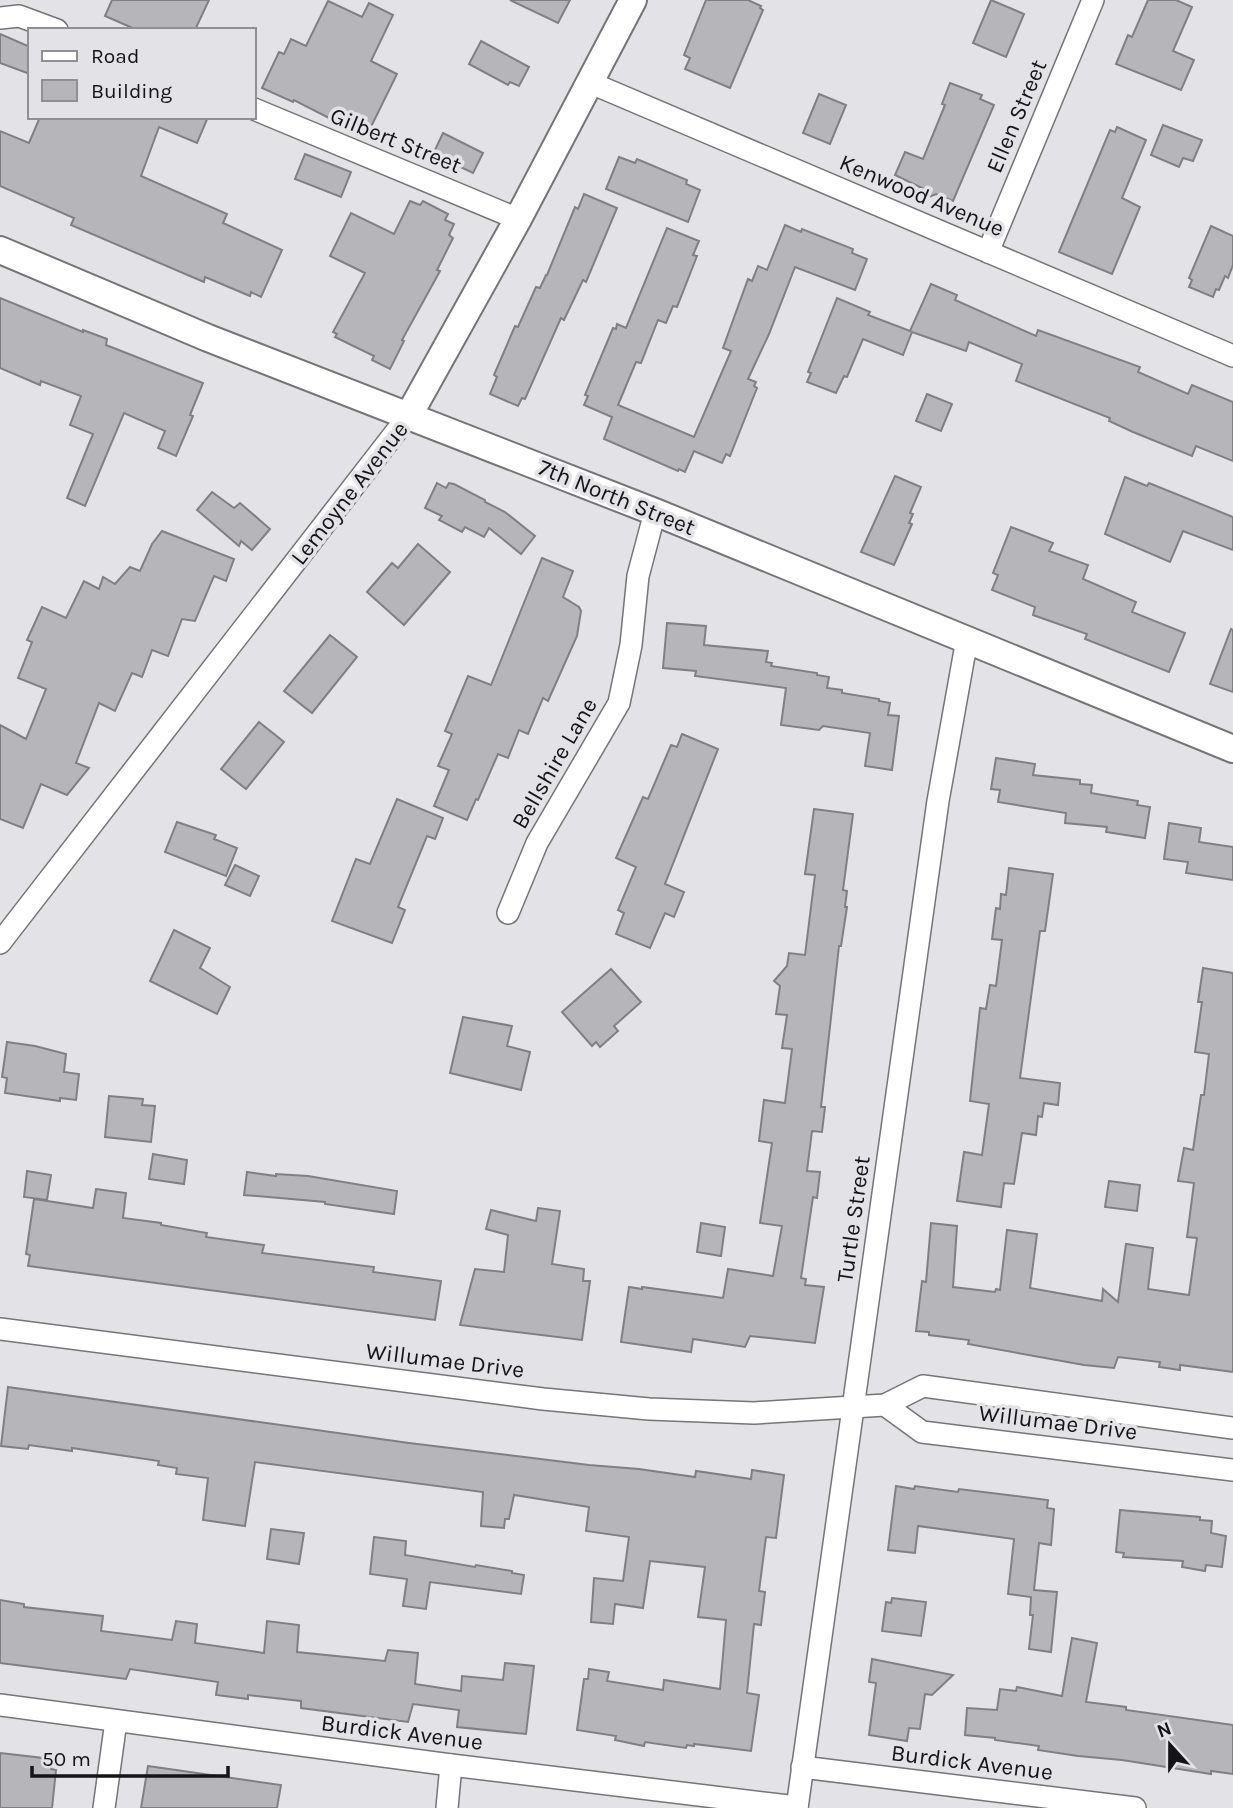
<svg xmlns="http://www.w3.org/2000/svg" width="1233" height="1808" viewBox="0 0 1233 1808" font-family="Karla,sans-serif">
<rect width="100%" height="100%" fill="#e3e2e7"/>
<g fill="#b6b6ba" stroke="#808084" stroke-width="2">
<polygon points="112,0 209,0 195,30 137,30 105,16"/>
<polygon points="510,0 570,0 558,23"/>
<polygon points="706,0 748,0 761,6 760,8 763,10 730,88 685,69 690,58 684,55"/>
<polygon points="991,0 1024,14 1006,57 973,43"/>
<polygon points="1148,0 1176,0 1192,7 1173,51 1194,60 1181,90 1116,64 1128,35 1132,37"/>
<polygon points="328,1 362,17 369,3 393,15 371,61 397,74 370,129 336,113 333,120 294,100 293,102 262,88 279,52 284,54 291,39 306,46"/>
<polygon points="0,34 30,47 30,74 0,63"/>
<polygon points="481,41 529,67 519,86 510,82 508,85 469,64"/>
<polygon points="950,83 982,95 980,99 994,105 953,201 936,194 929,197 926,190 895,175 905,152 923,159 945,105 942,104"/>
<polygon points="819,94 846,105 830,144 803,133"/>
<polygon points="40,117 208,117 197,143 159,127 141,176 227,214 223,223 282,250 261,297 251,292 250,296 205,277 204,282 71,225 74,218 0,186 0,131 29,143"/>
<polygon points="1163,125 1202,140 1193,161 1183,158 1179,167 1151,155"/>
<polygon points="1117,127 1146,140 1122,198 1140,207 1112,274 1059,252 1110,130 1115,132"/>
<polygon points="443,133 483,153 473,173 433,154"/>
<polygon points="305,154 351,172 341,197 295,179"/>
<polygon points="619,157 635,163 637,159 687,180 686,184 700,190 688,222 606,189"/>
<polygon points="584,194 617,208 586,282 583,280 564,320 561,318 525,399 522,398 518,406 490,394 497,377 494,375 515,326 518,327 536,287 540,288 546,275 547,275 575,207 578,209"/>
<polygon points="410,201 420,205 423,201 448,214 445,220 454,224 449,235 453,238 437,270 440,271 402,340 404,341 390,369 372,360 374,356 335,337 337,334 333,332 365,273 330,256 351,213 394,234"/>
<polygon points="785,225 801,232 802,229 853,249 852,253 867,259 855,290 795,267 769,334 748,379 756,382 754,386 757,388 730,456 726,454 722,463 694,451 685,472 679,469 678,471 604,439 612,417 584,405 588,396 585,395 613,328 616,329 617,324 626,328 667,228 699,241 693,255 697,256 677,307 673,306 666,323 658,320 641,363 636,362 618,405 694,437 731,351 723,348 748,279 752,281 758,266 767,270"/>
<polygon points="1211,226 1233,236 1233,265 1228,278 1225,276 1219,290 1216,289 1213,297 1189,287 1192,280 1189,278"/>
<polygon points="931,284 957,295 955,300 1036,336 1038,330 1140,367 1138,372 1188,394 1192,385 1233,402 1233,461 1196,446 1192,456 1133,432 1109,421 1110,418 1016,381 1022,364 969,342 966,351 912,332 903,355 863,339 847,377 844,376 836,393 807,382 811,373 808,372 837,298 870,312 868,315 910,331"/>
<polygon points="0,298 83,332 83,330 107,339 106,345 203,383 190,415 193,416 176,456 158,448 165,431 124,413 85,506 67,498 93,434 70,425 81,396 41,381 40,385 0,368"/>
<polygon points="927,394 952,404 941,431 916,421"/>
<polygon points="895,476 921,487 910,513 913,514 909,523 912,524 894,565 861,552"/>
<polygon points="1125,477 1147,486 1149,483 1233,517 1233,550 1183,531 1170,562 1105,534"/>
<polygon points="437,483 446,488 449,483 454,484 485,500 485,502 505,512 535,536 521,554 489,528 484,537 465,527 462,532 439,520 442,516 425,508"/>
<polygon points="212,492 234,508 240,503 270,529 252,550 241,541 239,546 197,510"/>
<polygon points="1011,527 1053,543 1049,551 1088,565 1083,579 1136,602 1132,612 1185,633 1169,672 1085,639 1087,634 1033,615 1035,607 992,590 998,575 993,573"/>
<polygon points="162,531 234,559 226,581 214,576 195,621 182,619 168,656 152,650 142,677 132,673 115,711 99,703 76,763 89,768 67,795 41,784 23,828 0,819 0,725 26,739 46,689 18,678 32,642 27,640 42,607 66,618 84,581 99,589 103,577 115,584 130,567 140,571 152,544"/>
<polygon points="418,544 450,572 404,625 367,592 392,563 398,568"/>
<polygon points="542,558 573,571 563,597 579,607 581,611 577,636 548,701 543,698 528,734 519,730 508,758 498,754 478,800 476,799 467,820 434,806 449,770 438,766 452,734 445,731 468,676 491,685"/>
<polygon points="667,623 706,626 704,645 768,651 766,662 772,663 771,666 817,673 817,675 829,677 827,688 842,690 842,693 879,699 879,701 890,703 888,715 899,716 892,770 865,766 870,733 823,726 819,730 781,725 786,688 695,676 696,671 663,668"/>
<polygon points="1231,629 1233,630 1233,692 1210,684"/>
<polygon points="330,635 357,657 312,713 284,691"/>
<polygon points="259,722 284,742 246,789 221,769"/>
<polygon points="682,734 718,749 665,884 684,892 674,917 665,913 650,948 616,934 624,913 618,910 636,867 616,858 643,797 648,799 671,745 677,747"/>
<polygon points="996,758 1035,764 1033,775 1080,780 1080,784 1092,785 1091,793 1138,801 1137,805 1150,807 1145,838 1106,832 1107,827 1065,823 1066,813 998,802 1000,790 991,789"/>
<polygon points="397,799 443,818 435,839 427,836 398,907 405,910 392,943 332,921 356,859 370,864"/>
<polygon points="814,809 853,814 843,890 847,891 845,907 847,907 841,946 839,946 821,1107 825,1107 822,1132 812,1131 807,1171 820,1172 817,1198 813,1197 801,1278 806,1279 805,1285 824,1287 815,1343 750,1336 745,1347 693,1339 691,1352 621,1342 629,1287 642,1289 642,1287 723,1298 728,1269 773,1276 782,1226 760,1223 772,1143 759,1141 764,1100 785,1103 792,1049 782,1048 787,1015 776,1014 780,986 774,981 787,966 789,953 805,955 815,875 805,874"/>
<polygon points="177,822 216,835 214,839 237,848 226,876 165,852"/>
<polygon points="1169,823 1201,828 1199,842 1233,847 1233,880 1186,873 1188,862 1164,859"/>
<polygon points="235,865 259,876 250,896 225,885"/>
<polygon points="1009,868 1053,874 1045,931 1040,931 1020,1078 1060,1083 1058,1105 1044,1103 1042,1117 1038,1116 1036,1135 1022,1133 1014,1184 1004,1183 1001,1207 957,1201 964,1152 982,1155 989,1104 970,1101 980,1008 986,1009 990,985 996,986 1002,940 992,939 996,908 1000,909 1001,894 1006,895"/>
<polygon points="174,930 210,948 200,968 230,987 217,1014 150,981"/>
<polygon points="1203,968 1233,973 1233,1372 1180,1365 1180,1370 1159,1367 1160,1362 1118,1357 1114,1368 1084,1365 968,1344 969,1340 929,1335 929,1332 916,1331 922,1281 926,1282 931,1223 957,1226 953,1287 995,1292 996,1289 1000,1290 1007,1230 1037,1234 1030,1288 1102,1301 1103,1289 1118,1302 1126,1244 1153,1248 1148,1289 1189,1295 1197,1238 1187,1237 1194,1183 1178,1181 1184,1148 1193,1150 1201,1095 1204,1095 1209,1054 1195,1052 1202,1002 1198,1002"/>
<polygon points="611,969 641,1002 614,1026 618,1031 600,1047 596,1042 592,1046 562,1012"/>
<polygon points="463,1017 512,1026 507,1046 530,1052 521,1090 450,1073"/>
<polygon points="7,1042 35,1046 66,1054 64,1072 79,1074 76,1100 60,1098 60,1101 5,1093 7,1078 2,1077"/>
<polygon points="109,1096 143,1099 142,1105 155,1106 151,1142 105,1137"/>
<polygon points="153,1154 187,1160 184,1184 149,1179"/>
<polygon points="27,1171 51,1175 47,1200 24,1197"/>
<polygon points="247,1172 276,1176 276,1174 308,1176 397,1191 394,1214 325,1204 325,1202 244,1195"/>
<polygon points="1109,1181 1140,1185 1137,1211 1105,1207"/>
<polygon points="96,1189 126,1193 123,1218 161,1223 161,1225 207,1233 206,1237 264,1245 262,1253 374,1267 373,1272 441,1281 435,1320 28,1266 30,1255 26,1254 34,1199 93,1208"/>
<polygon points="538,1208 560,1211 552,1264 584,1269 583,1281 590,1281 582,1340 460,1325 475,1269 504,1272 508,1235 486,1229 491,1210 536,1221"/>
<polygon points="701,1223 725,1227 721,1256 697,1252"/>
<polygon points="8,1387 409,1443 589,1465 639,1469 695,1477 696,1471 751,1479 752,1470 784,1475 776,1538 766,1537 759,1591 765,1592 761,1625 754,1624 747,1693 759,1695 751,1751 694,1744 694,1746 687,1745 686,1748 645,1742 644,1746 615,1740 616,1736 577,1730 584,1679 588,1679 589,1669 609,1672 607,1681 663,1690 664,1680 720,1689 726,1620 698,1617 705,1567 650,1561 643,1608 615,1604 613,1624 591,1622 594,1578 623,1581 629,1537 586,1531 589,1507 514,1495 509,1519 505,1519 504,1528 481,1526 483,1492 255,1462 245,1526 203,1520 208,1478 176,1474 177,1468 158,1465 159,1461 72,1448 72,1451 29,1445 28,1449 1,1446"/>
<polygon points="896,1486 914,1489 915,1486 958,1492 959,1489 1048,1500 1047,1508 1054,1509 1051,1545 1039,1543 1034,1590 1057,1592 1051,1652 1029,1649 1033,1615 1030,1615 1031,1597 1008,1594 1014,1539 918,1526 915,1553 888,1550"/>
<polygon points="1120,1510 1200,1517 1200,1520 1212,1521 1211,1533 1226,1536 1222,1567 1206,1565 1205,1571 1182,1567 1183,1561 1123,1557 1124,1553 1116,1552"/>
<polygon points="271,1529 304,1533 299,1564 267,1559"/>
<polygon points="374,1537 406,1541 405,1555 475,1567 476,1565 512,1571 512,1573 524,1575 521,1594 430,1582 426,1609 403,1606 407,1579 370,1574"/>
<polygon points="892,1598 926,1602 921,1636 882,1631 886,1602 891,1603"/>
<polygon points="0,1600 24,1604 24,1607 103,1616 101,1631 172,1640 176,1621 197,1624 195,1643 264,1653 267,1621 299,1625 297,1652 385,1661 388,1650 418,1653 415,1684 461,1691 462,1676 503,1680 505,1663 534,1666 526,1734 457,1727 459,1710 413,1704 408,1722 301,1708 301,1701 248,1695 248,1699 216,1695 218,1682 130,1669 126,1679 0,1663"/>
<polygon points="1072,1638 1097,1643 1086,1702 1126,1707 1126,1710 1233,1725 1233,1774 1211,1771 1211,1774 1122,1760 1078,1756 1038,1750 1039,1746 995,1740 995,1738 965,1735 967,1708 997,1710 1000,1689 1016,1691 1017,1687 1062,1696"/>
<polygon points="872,1659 953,1675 932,1695 925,1694 920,1729 909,1728 907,1741 869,1735 876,1683 869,1682"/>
<polygon points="0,1753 52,1759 51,1769 56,1770 52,1808 0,1808"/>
<polygon points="148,1766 281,1785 277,1808 141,1808"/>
</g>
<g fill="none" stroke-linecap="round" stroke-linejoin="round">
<defs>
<g id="minor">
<polyline points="0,18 19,16 57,30"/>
<polyline points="591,83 1233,356"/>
<polyline points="254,109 518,219"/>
<polyline points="988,252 1093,0"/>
<polyline points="508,913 537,843 619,703 631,645 638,576 655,512"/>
<polyline points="0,943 409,415"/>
<polyline points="0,1329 543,1399 649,1409 754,1413 885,1405 923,1386 1233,1428"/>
<polyline points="885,1405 922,1432 1233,1470"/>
<polyline points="0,1705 451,1765 797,1807"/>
<polyline points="802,1767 1135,1808"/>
<polyline points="104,1808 116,1721"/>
<polyline points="447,1808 451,1765"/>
<polyline points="797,1808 938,801 967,639"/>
</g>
<g id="tertiary">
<polyline points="0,250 208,338 655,512 1233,749"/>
<polyline points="409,415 518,219 633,0"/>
</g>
</defs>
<use href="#minor" stroke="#757478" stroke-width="24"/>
<use href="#tertiary" stroke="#757478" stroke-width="30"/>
<use href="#minor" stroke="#fff" stroke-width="21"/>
<use href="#tertiary" stroke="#fff" stroke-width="26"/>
</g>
<g text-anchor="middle" stroke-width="7" stroke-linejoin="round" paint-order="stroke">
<g font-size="23" fill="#141416" stroke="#e3e2e7">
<text transform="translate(1016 116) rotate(-67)" y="8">Ellen Street</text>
<text transform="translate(396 140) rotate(22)" y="8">Gilbert Street</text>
<text transform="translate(922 195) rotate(23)" y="8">Kenwood Avenue</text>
<text transform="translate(349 493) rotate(-52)" y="8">Lemoyne Avenue</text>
<text transform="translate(617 497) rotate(22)" y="8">7th North Street</text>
<text transform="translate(554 763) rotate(-60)" y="8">Bellshire Lane</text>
<text transform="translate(853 1219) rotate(-82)" y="8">Turtle Street</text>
<text transform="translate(445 1360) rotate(7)" y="8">Willumae Drive</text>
<text transform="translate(1058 1422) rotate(7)" y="8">Willumae Drive</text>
<text transform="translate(402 1732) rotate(7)" y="8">Burdick Avenue</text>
<text transform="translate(972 1762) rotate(7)" y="8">Burdick Avenue</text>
</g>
</g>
<rect x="28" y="28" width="228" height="91" fill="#e3e2e7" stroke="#909093" stroke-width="2"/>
<rect x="42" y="51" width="35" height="10" fill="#ffffff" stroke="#909093" stroke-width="2"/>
<text x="91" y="63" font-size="21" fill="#141416">Road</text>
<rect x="42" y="80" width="35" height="21" fill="#b6b6ba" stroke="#909093" stroke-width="2"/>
<text x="91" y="98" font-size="21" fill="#141416">Building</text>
<g transform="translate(1170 1745) rotate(339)" stroke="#e3e2e7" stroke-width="5" paint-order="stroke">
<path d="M0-5L12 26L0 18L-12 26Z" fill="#141416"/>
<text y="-10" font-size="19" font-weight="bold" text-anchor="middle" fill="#141416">N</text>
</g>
<path d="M32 1766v10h196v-10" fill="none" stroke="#141416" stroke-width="3.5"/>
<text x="42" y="1766" font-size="21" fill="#141416" stroke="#e3e2e7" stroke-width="5" paint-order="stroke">50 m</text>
</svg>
